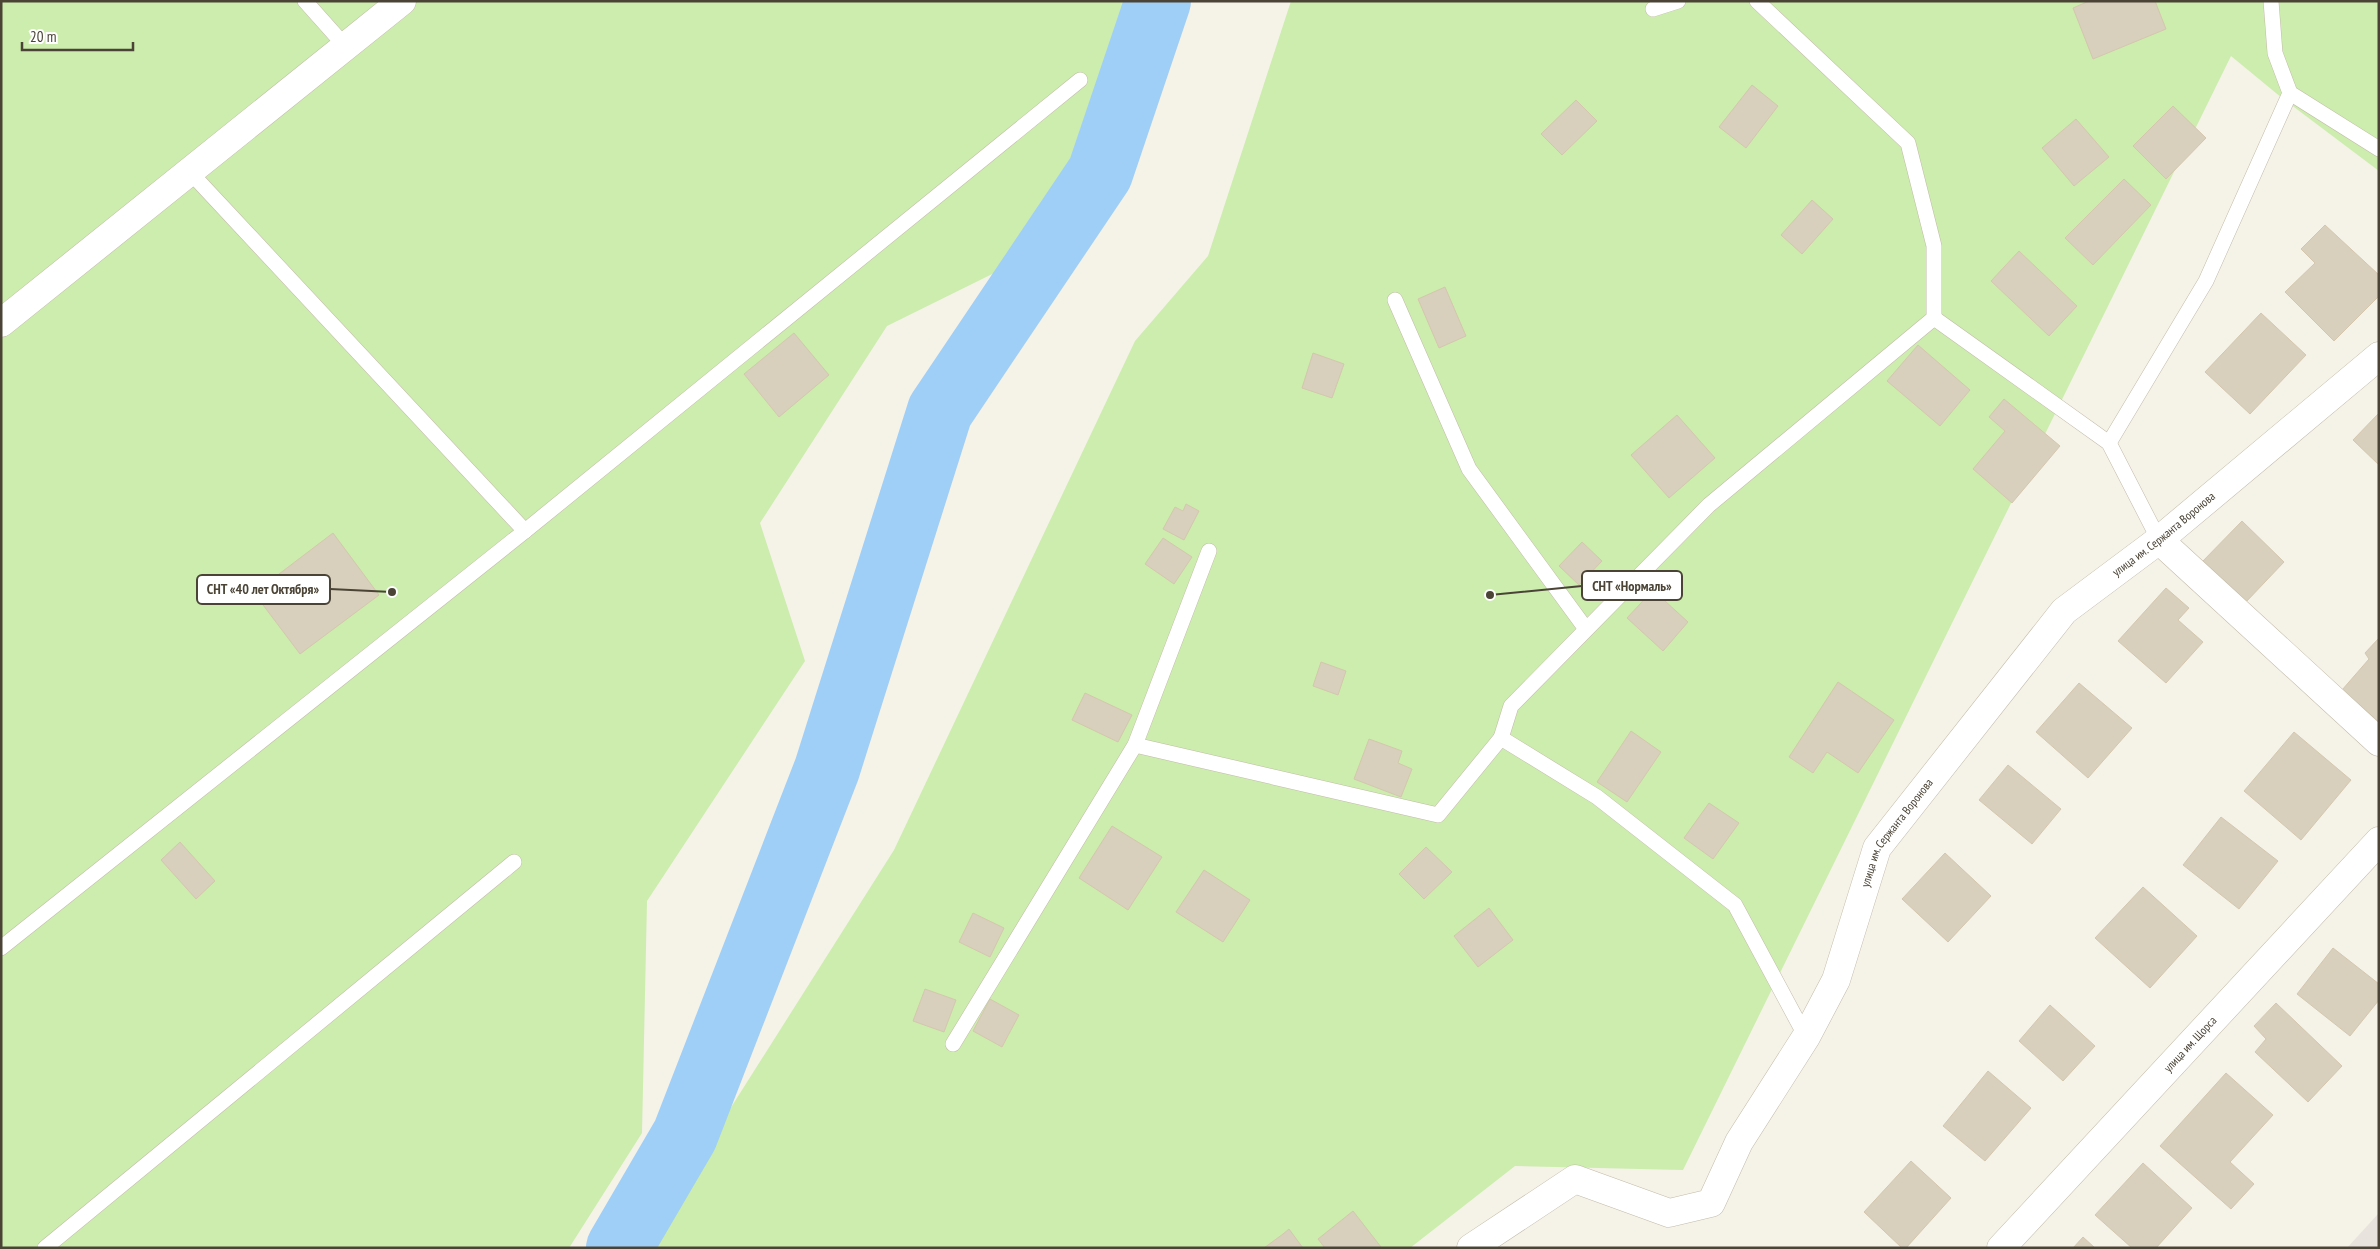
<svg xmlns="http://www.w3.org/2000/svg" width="2380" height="1249" viewBox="0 0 2380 1249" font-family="'PT Sans Narrow',sans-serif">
<rect width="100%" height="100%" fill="#f5f2e8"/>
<polygon fill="#e8e3dc" points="2379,1213 2379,1248 2347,1248"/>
<g fill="#ccedad">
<polygon points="1,1 1158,1 1053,244 887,326 760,523 805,661 647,901 642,1133 569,1248 1,1248"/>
<polygon points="1291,1 2379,1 2379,171 2282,98 2231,56 1683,1170 1515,1166 1410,1248 642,1248 894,850 1135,341 1208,256"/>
</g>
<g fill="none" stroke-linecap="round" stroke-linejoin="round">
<polyline stroke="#9fcef7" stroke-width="66" points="619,1248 685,1135 827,769 940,411 1100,173 1158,1"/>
</g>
<g fill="#d8cfbc" stroke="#d4c7ae">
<polygon points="2089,1 2155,1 2166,29 2093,59 2073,8"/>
<polygon points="1752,85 1778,106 1746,148 1719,127"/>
<polygon points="1576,100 1597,121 1562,155 1541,134"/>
<polygon points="2173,106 2206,138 2166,179 2133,146"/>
<polygon points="2076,119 2109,157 2074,186 2042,148"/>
<polygon points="2124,179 2151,205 2093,265 2065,238"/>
<polygon points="1812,200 1833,219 1802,254 1781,235"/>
<polygon points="2325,225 2379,275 2379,296 2334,341 2285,292 2315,263 2301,249"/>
<polygon points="2019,251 2077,306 2049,336 1991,281"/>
<polygon points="1445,287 1466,336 1439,348 1418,299"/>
<polygon points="2261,313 2306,355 2250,414 2205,372"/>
<polygon points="794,333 829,375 779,417 744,374"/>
<polygon points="1918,345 1970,390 1940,426 1887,381"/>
<polygon points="1313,353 1344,364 1332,398 1302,388"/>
<polygon points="2004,399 2060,446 2012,503 1973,469 2005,431 1989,417"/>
<polygon points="2379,413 2379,465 2353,440"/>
<polygon points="1677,415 1715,458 1669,498 1631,455"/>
<polygon points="1186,504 1199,511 1184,540 1163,529 1175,507 1183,511"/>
<polygon points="2242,521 2284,562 2245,603 2202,562"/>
<polygon points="333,533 379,595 300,654 254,593"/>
<polygon points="1163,538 1192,557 1174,584 1145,564"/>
<polygon points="1582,542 1602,561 1579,585 1559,566"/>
<polygon points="2166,588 2189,608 2178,620 2203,642 2166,683 2118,641"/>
<polygon points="1653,590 1688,622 1663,651 1627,618"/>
<polygon points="2379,638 2379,722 2342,690 2369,659 2365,653"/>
<polygon points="1321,662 1346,671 1338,695 1313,686"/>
<polygon points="1838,682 1894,720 1858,773 1827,752 1813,773 1789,757"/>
<polygon points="2079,683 2132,728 2088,778 2036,732"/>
<polygon points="1085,693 1132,715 1118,742 1072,720"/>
<polygon points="1631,731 1661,752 1627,802 1597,782"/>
<polygon points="2294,732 2351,780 2301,840 2244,791"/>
<polygon points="1369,739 1402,751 1398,763 1412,769 1401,797 1354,779"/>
<polygon points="2008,765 2061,809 2032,844 1979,800"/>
<polygon points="1709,803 1739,823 1713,859 1684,838"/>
<polygon points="2221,817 2278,861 2239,909 2183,865"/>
<polygon points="1112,826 1162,857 1128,910 1079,878"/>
<polygon points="180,842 215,881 196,899 161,860"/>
<polygon points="1426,847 1452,872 1424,899 1399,874"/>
<polygon points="1945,853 1991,896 1948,942 1902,899"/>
<polygon points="1204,870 1250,900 1223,942 1176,912"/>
<polygon points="2143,887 2197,936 2150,988 2095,938"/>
<polygon points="1489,908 1513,940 1478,967 1454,936"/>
<polygon points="973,913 1004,928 990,957 959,942"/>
<polygon points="2333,948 2379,984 2379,1000 2350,1036 2297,994"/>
<polygon points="925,989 956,1000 944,1032 913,1021"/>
<polygon points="990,999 1019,1015 1002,1047 973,1031"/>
<polygon points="2276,1003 2342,1066 2308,1102 2255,1052 2266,1039 2254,1026"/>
<polygon points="2050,1005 2095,1046 2063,1081 2019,1041"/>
<polygon points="1988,1071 2031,1108 1985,1161 1943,1126"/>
<polygon points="2226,1073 2273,1115 2230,1162 2254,1184 2231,1209 2160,1146"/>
<polygon points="1911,1161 1951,1198 1906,1248 1902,1248 1864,1212"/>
<polygon points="2143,1163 2192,1208 2156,1248 2132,1248 2095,1215"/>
<polygon points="1353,1211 1381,1247 1381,1248 1325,1248 1318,1239"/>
<polygon points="1289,1229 1303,1248 1264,1248 1283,1234"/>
<polygon points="2083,1237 2095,1248 2073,1248"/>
</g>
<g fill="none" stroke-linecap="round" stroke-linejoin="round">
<defs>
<g id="service">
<polyline points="305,1 346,47"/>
<polyline points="2271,1 2275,53 2290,93 2379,149"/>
<polyline points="1653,9 1678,1"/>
<polyline points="190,172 525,531"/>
<polyline points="1395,300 1469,469 1586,629"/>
<polyline points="1934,318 2109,443 2159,540"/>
<polyline points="2109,443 2206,281 2290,93"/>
<polyline points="1501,738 1511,706 1709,505 1934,318 1934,246 1908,143 1757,1"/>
<polyline points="1135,745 1438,815 1501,738 1597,797 1735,905 1806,1037"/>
<polyline points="1,948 525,531 1080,80"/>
<polyline points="953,1044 1135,745 1209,551"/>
<polyline points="45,1248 514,862"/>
</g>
<g id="minor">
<polyline points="1,323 402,1"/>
<polyline points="2159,540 2379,742"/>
<path id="s1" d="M1471 1248 1575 1179 1669 1213 1711 1203 1739 1142 1806 1037 1836 980 1877 848 2064 611 2159 540 2379 356"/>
<path id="s2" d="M2001 1248 2379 841"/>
</g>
</defs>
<use href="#service" stroke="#c2bba9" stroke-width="16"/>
<use href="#minor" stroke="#c2bba9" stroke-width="29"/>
<use href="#service" stroke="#fff" stroke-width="15"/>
<use href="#minor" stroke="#fff" stroke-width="28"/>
</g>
<g text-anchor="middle" stroke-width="4.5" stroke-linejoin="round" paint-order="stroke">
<g font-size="12" fill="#4a4336" stroke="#fff">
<text dy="4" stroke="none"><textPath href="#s1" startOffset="1090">улица им. Сержанта Воронова</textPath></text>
<text dy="4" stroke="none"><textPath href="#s1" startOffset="685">улица им. Сержанта Воронова</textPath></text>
<text dy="4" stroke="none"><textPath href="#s2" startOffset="278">улица им. Щорса</textPath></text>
</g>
</g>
<path fill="none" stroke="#4a4336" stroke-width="2" d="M1490 595L1582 586M392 592L330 589"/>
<g fill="#4a4336" stroke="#fff" stroke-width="2">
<circle cx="1490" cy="595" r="5"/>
<circle cx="392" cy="592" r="5"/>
</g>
<g fill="#fff" stroke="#4a4336" stroke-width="2">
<rect x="1582" y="571" width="100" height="29" rx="5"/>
<rect x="197" y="575" width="133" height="29" rx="5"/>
</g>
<g font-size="14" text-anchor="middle" font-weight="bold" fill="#4a4336">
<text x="1632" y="591">СНТ «Нормаль»</text>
<text x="263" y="594">СНТ «40 лет Октября»</text>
</g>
<rect width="2380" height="1249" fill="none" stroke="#4a4336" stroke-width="5"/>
<path d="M22 42v8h111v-8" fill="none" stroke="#4a4336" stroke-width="2.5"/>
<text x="30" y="42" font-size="15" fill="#4a4336" stroke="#ffffff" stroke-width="4" paint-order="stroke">20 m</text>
</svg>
